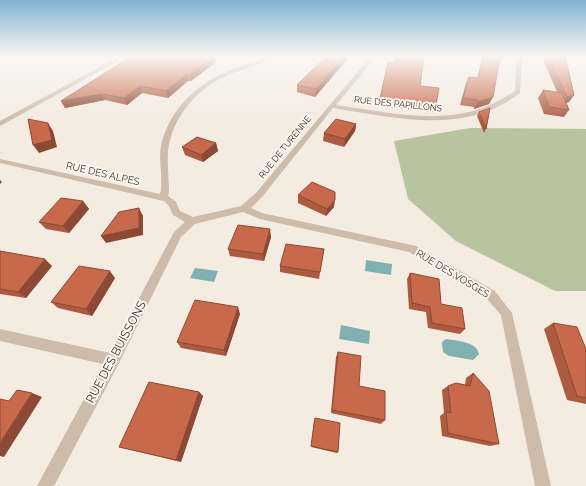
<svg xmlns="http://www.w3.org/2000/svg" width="586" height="486" viewBox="0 0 586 486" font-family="Raleway,sans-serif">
<rect width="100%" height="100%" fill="#f4ebe1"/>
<polygon fill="#b8c4a0" points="470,128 586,129 586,291 555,291 456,241 408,199 394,141"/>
<g fill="#7fb0b2">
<polygon points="366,260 392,264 391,275 365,271"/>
<polygon points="195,268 218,271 214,282 190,278"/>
<polygon points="341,325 370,331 369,344 339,339"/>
<path d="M446 339C457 341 476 341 479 354L473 360 449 356 443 352 442 342Z"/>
</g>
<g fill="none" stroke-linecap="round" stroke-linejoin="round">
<g fill="#cdbbac" fill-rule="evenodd">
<polygon points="120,56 127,56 0,126 0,121"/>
<path d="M267 56H274C261 66 241 69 226 76 196 89 171 119 168 152 167 166 169 179 169 192L168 196 176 202 180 211 193 217 241 206 256 193 371 56H377L336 105C380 111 429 123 473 111 489 107 502 99 515 91L516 56H522L520 93C513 98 506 103 499 106 448 132 386 116 333 108L262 197 251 208 262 213 416 246 495 291 512 313 551 486H535L501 315 487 299 409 252 260 219 243 212 195 224 181 237 118 365 54 486H37L103 364 0 341V329L110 353 174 232 185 222 173 215 169 206 164 201 0 163V159L160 194C164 181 158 161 161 146 168 114 192 87 222 74 236 67 252 63 267 56Z"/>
</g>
</g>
<g fill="#ac5a40">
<polygon points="483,56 502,56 501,62 497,69 493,97 489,104 474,109 474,107 460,105 466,83 469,77 477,78"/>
<polygon points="544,56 565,56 574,95 569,102 566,103 569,110 564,117 544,114 538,98 543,90 557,92 544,62"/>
<polygon points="349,57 315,97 297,92 297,85"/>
<polygon points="216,62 191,81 188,81 168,98 142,93 127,105 105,100 65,108 61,101"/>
<polygon points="388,62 420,86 436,105 434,112 379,106"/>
<polygon points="479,112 486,129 484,133 477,116"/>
<polygon points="356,124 355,131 344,147 323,141 324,133"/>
<polygon points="216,143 218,151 203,162 185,155 182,147"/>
<polygon points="298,195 334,207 326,216 298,203"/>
<polygon points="83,201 89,209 69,233 46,229 39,222"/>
<polygon points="271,237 264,261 230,256 228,249"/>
<polygon points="324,249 319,279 280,272 280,266"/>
<polygon points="0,251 52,266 26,298 0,294"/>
<polygon points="410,273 465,329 460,334 428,328 426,312 409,309 407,279"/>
<polygon points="115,278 92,316 58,308 51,302"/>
<polygon points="240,314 226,356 181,348 177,342"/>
<polygon points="553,323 586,349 586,404 567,400 544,329"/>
<polygon points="338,352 359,386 385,420 381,424 331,413 336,357"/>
<polygon points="473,373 499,444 490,446 442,436 440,416 444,413 442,390 448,386 465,385 466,378"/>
<polygon points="199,392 203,396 181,462 119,447"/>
<polygon points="314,420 338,452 337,453 311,447"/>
</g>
<g fill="#8c4a34">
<polygon points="214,56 215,56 216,62 191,81 189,75"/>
<polygon points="345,56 349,56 349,57 315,97 316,89"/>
<polygon points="187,74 188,81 168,98 166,91"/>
<polygon points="140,86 142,93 127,105 124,98"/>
<polygon points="102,94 105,100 65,108 61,101"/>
<polygon points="574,95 569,102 562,104 567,97"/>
<polygon points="493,97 489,104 474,109 478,102"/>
<polygon points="48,123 53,131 57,147 39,153 33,145"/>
<polygon points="356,124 355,131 344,147 345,139"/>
<polygon points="216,143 218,151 203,162 201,155"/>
<polygon points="0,180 2,182 0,184"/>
<polygon points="335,200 334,207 326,216 327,209"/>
<polygon points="83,201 89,209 69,233 63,226"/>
<polygon points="139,208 143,216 143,235 106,243 101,236"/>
<polygon points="270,229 271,237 264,261 263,254"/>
<polygon points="45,259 52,266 26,298 18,292"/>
<polygon points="110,271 115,278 92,316 86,309"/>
<polygon points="238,307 240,314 226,356 224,350"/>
<polygon points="199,392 203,396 181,462 176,460"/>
<polygon points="32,393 42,397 4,457 0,456 0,443"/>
</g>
<g fill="#c8694b" stroke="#8c4a34">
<polygon points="132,56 214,56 189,75 187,74 166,91 140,86 124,98 102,94 61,101"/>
<polygon points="327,56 345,56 316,89 297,85"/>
<polygon points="396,56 424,56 420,86 439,88 436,105 380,99 388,62 394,63"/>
<polygon points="484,56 502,56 501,62 499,62 493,97 478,102 477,100 463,98 469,77 478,78"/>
<polygon points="548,56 565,56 574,95 567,97"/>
<polygon points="543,90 562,93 569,110 549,107"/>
<polygon points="490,108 486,129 479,112"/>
<polygon points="28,119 48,123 52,140 33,145"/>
<polygon points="336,119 356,124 345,139 324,133"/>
<polygon points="197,137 216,143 201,155 182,147"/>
<polygon points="312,182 335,192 335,200 327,209 298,195"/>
<polygon points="61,198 83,201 63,226 39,222"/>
<polygon points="139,208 139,228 101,236 119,212"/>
<polygon points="238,225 270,229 263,254 228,249"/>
<polygon points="286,244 324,249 320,272 280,266"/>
<polygon points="0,251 45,259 18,292 0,289"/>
<polygon points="79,266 110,271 86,309 51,302"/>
<polygon points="410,273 439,279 441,304 462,308 465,329 432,323 430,307 412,303"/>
<polygon points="195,300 238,307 224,350 177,342"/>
<polygon points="553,323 577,327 586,349 586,398 577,396"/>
<polygon points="338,352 361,356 359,386 385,391 385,420 332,410"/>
<polygon points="473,373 489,391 499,444 448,433 446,412 451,413 448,386 456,383 470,386"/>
<polygon points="149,382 199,392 176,460 119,447"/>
<polygon points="17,390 32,393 0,443 0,399 9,401"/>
<polygon points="315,418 340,423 338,452 311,446"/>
</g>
<linearGradient id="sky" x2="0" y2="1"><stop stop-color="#7eb2d2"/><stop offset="0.45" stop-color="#faf6f2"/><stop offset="1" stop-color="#faf6f2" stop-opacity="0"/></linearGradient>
<rect width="586" height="124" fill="url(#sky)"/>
<g text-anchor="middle" stroke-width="4" stroke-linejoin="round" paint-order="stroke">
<g font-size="9" fill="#3b302b" stroke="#fbf5ee">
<text transform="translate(398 104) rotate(6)" y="3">RUE DES PAPILLONS</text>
<text transform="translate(285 147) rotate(-51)" y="3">RUE DE TURENNE</text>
</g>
<g font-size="10" fill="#3b302b" stroke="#fbf5ee">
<text transform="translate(103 173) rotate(13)" y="4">RUE DES ALPES</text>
<text transform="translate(453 273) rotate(31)" y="4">RUE DES VOSGES</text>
</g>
<g font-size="12" fill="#3b302b" stroke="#fbf5ee">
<text transform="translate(116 352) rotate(-62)" y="4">RUE DES BUISSONS</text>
</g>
</g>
</svg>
